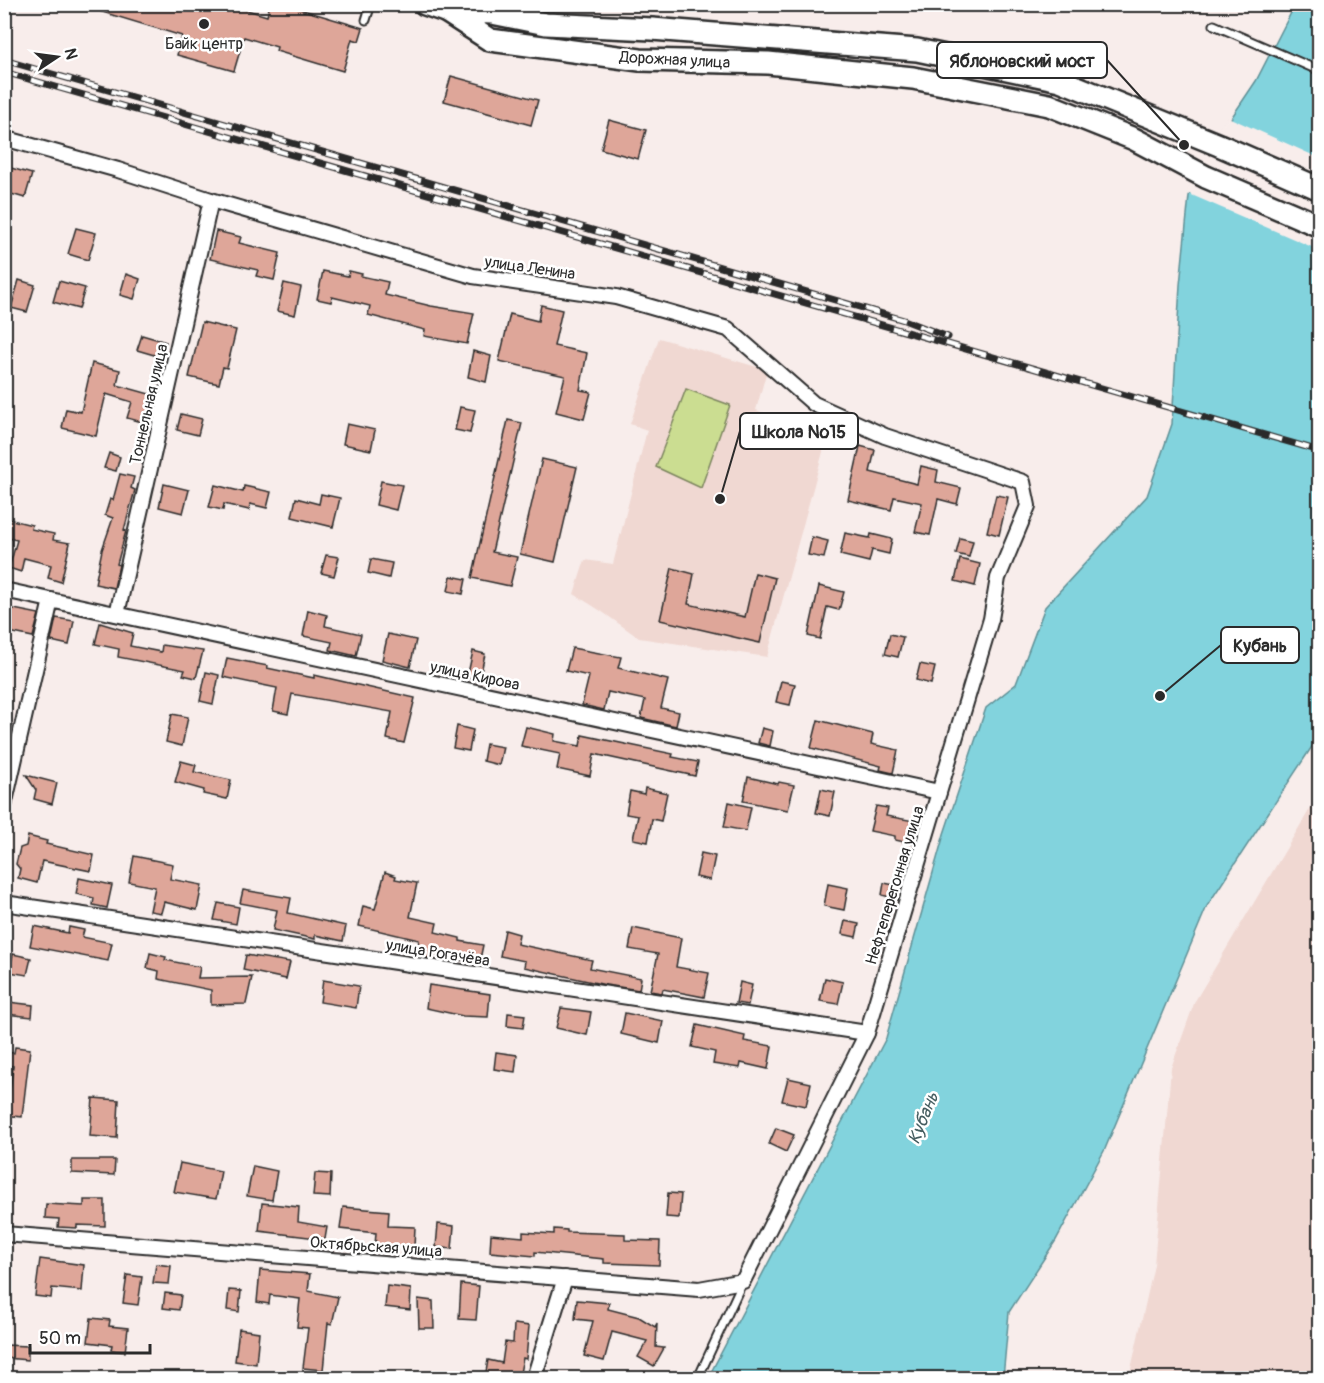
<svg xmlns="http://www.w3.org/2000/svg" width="1324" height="1383" viewBox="0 0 1324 1383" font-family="Pangolin,sans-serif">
<rect width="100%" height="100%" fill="#f8edeb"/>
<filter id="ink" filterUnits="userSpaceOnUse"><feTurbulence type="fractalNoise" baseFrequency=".0167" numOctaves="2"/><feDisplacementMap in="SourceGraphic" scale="12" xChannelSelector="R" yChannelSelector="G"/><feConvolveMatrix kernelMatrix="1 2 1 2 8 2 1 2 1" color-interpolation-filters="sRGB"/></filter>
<g filter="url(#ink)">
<g fill="#f0d8d2">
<polygon points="659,338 767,370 756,410 827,437 767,657 639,638 601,611 574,594 585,560 613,564 647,430 630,424"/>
<polygon points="1319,794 1319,1378 1129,1378 1154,1265 1171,1068 1195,1001"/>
</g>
<polygon fill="#cbdd91" stroke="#7b845e" stroke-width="1.5" points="686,389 730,405 701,488 656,467"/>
<polygon fill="#82d3dd" stroke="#5f9096" stroke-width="1.5" points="1295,5 1319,5 1319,736 1207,906 1105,1149 1056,1240 1009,1312 1003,1378 708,1378 886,1038 944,834 986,708 1016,684 1045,607 1147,496 1172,424 1180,285 1189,196 1213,145 1256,81"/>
<polygon fill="#f8edeb" points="1228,117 1319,158 1319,250 1187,193 1210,143"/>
<g fill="#dea699" stroke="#2b2b2b" stroke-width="1.5">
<polygon points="89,4 227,4 267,16 270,4 283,4 363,28 359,41 352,39 343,71 276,51 277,47 244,37 234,71 177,55 182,36 89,8"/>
<polygon points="451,76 538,100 531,125 444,101"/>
<polygon points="609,120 646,130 638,159 601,149"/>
<polygon points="4,166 32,174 25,198 4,192"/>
<polygon points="76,228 96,233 88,260 68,254"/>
<polygon points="216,231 241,237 239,243 280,253 274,280 256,276 258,270 210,259"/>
<polygon points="323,271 348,276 349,271 362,274 361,276 388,282 385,295 431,306 474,313 467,344 424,336 425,330 368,315 370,306 332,297 331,302 317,299"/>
<polygon points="126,274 140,279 134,299 120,295"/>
<polygon points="19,280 35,285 27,312 11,308"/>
<polygon points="59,281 85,288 79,309 53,302"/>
<polygon points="284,283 301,287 295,315 277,311"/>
<polygon points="541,305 562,310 554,346 587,353 580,390 591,392 584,419 556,412 565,376 499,361 510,314 538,321"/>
<polygon points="202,322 236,330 227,368 223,367 219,384 189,377"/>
<polygon points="142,335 166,342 161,357 137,350"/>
<polygon points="473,351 491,356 486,382 468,377"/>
<polygon points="92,363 120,370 117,385 153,395 146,423 127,418 132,402 106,394 96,436 62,428 66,409 81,412"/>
<polygon points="460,407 475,410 470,433 455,430"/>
<polygon points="181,414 202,419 198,435 177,430"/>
<polygon points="508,420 522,423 492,552 517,557 510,586 472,578"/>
<polygon points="347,424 375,430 371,450 343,444"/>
<polygon points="860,446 875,450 870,472 917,484 921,466 938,470 936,482 961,488 957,504 938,499 930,535 915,532 922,503 894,497 891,510 848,500"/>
<polygon points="109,453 120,457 116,471 104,468"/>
<polygon points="542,459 577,467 555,562 520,554"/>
<polygon points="120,474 134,477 131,488 135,490 124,530 126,531 117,564 119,565 114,588 95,584 102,550 113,518 105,515 110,499 113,500"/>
<polygon points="381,481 402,485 396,510 376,505"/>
<polygon points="164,484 189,490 183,513 159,507"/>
<polygon points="215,485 243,492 244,486 271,492 267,508 250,504 249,510 224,504 223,510 209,507"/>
<polygon points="321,494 340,498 333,527 292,517 296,498 319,504"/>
<polygon points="996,495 1008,497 999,535 987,532"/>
<polygon points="4,518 32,525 31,529 54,534 53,540 70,543 61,582 48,578 51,565 24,558 21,572 9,568 17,540 4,537"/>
<polygon points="845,533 870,538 871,534 892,539 889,554 872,550 869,562 840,555"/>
<polygon points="812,537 828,541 824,558 808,555"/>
<polygon points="960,538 973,541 969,557 956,554"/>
<polygon points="326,555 339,557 334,576 321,573"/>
<polygon points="371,559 392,563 389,578 368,573"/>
<polygon points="960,559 980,564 975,586 955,581"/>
<polygon points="672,568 694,574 688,604 745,617 755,573 775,578 760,643 660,620"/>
<polygon points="451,576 466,579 463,594 448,591"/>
<polygon points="819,586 844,592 839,610 827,607 820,639 808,636"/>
<polygon points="4,607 39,614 33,637 4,631"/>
<polygon points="308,610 327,615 325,626 361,634 356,656 330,650 332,642 303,636"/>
<polygon points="56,618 74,621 69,645 51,641"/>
<polygon points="100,623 133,633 130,646 161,652 162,645 203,651 196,678 183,675 185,670 118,657 119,649 95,644"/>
<polygon points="388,634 416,640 410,667 382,660"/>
<polygon points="890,634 903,637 898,657 885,654"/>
<polygon points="572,648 621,657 618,668 668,680 661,708 679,712 676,726 641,718 645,700 608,692 604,710 582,705 589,676 566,671"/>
<polygon points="473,651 485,654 479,681 467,678"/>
<polygon points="227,658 268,666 267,668 314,678 314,675 415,698 404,743 387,739 392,712 292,694 288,714 273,711 277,688 223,677"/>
<polygon points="920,664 935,667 931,684 916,680"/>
<polygon points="206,672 219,675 213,704 200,701"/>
<polygon points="781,681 795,684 790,705 776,702"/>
<polygon points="172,714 188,717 182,746 166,742"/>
<polygon points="818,720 873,734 871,744 898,750 893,773 880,770 881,766 811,748"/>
<polygon points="457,726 473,730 469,751 453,748"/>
<polygon points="526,727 555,734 554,741 580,746 582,735 673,754 672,757 698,762 695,776 594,754 590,776 557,769 560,754 521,746"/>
<polygon points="762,728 773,731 770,746 758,743"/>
<polygon points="486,744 503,747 499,765 483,761"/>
<polygon points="181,761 196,765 194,772 231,780 227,799 203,794 204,790 175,782"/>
<polygon points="26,775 57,783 52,804 34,799 36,790"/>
<polygon points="748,777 778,784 779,782 794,785 788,810 743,801"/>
<polygon points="645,788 667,793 661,821 652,819 648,842 633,839 638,816 626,814 630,791 644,794"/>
<polygon points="821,789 835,792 830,816 816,813"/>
<polygon points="729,802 751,807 746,831 724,827"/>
<polygon points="876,806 888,808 886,816 920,822 914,844 895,840 895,836 870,831"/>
<polygon points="28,836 47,841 46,844 94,855 91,871 42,861 37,883 18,878 20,869 16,864 20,848 26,846"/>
<polygon points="701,853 715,856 710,880 696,877"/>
<polygon points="134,856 173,864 170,879 202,885 197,910 164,902 161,913 150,911 155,887 129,882"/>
<polygon points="385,872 396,876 395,879 417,883 410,917 437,923 435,932 460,938 460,941 483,945 479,964 430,954 429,958 416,956 419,940 359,926 363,906 375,909"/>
<polygon points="79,878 112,885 107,908 93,905 94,898 76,894"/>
<polygon points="884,883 900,886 897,899 882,895"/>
<polygon points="828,884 848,888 844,910 824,906"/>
<polygon points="243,890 291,898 288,913 346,926 343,941 315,935 315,939 273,930 277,910 240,903"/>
<polygon points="218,903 239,907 236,924 214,920"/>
<polygon points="845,921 859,924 856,937 842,934"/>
<polygon points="34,926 68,933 69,927 84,930 82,937 112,943 108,961 30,946"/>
<polygon points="633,928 681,938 676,967 709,973 704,997 663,989 662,993 650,991 658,954 629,949"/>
<polygon points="505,930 519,934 517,944 592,960 590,968 641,978 639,990 606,985 524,967 525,961 500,956"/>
<polygon points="150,953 166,957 165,960 200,967 198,978 252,977 246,1004 211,1005 211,990 158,979 159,971 147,968"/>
<polygon points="13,954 31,958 27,975 9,972"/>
<polygon points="246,955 290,962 286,979 243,970"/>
<polygon points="825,978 843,982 838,1004 820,1001"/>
<polygon points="323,980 359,986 356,1008 320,1002"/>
<polygon points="740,982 752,985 748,1005 736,1003"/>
<polygon points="429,985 490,994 488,1017 463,1016 426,1008"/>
<polygon points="8,1002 33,1005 32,1017 6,1014"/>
<polygon points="561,1008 591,1012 587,1035 556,1028"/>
<polygon points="508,1013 525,1015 523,1028 507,1026"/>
<polygon points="625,1013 663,1021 659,1043 621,1034"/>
<polygon points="697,1025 745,1036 744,1041 772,1046 768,1069 741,1063 740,1068 713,1064 715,1052 692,1047"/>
<polygon points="15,1047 30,1049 22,1117 4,1115 4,1098 9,1099 13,1066 4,1065 4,1052 14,1053"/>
<polygon points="496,1052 517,1055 515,1072 494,1069"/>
<polygon points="788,1078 811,1083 806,1106 782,1101"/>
<polygon points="93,1098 119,1100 117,1138 90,1136"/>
<polygon points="776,1128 794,1135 786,1152 769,1144"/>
<polygon points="72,1160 115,1160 114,1175 72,1173"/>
<polygon points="180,1163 221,1171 216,1199 174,1192"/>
<polygon points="253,1166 277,1171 272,1200 247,1196"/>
<polygon points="315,1173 331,1174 330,1197 313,1196"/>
<polygon points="668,1193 681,1194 679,1218 666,1217"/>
<polygon points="84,1200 105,1200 105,1226 77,1225 77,1228 58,1227 59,1219 45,1218 46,1204 84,1206"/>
<polygon points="262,1203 299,1207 298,1222 327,1227 325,1239 259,1231"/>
<polygon points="343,1207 389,1211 388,1226 415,1227 414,1247 375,1245 376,1233 340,1229"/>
<polygon points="438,1224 454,1226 452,1249 436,1247"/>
<polygon points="554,1229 567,1230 567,1232 625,1234 625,1240 660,1241 659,1265 604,1263 604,1259 535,1252 535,1256 490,1252 491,1234 523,1237 523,1232 554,1234"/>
<polygon points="40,1259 84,1265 82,1291 52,1288 51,1298 35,1296"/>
<polygon points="156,1264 171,1266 169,1284 153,1283"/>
<polygon points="260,1270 310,1274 308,1291 338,1297 332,1324 328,1323 323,1370 303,1368 308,1328 297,1327 300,1299 270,1295 269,1304 257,1302"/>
<polygon points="127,1275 142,1277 138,1305 123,1303"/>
<polygon points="461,1284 479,1286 476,1320 459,1319"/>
<polygon points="387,1286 411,1289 410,1310 385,1307"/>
<polygon points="229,1290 241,1291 239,1312 227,1310"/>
<polygon points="165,1293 181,1295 179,1310 163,1308"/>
<polygon points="418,1299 433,1301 434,1328 419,1328"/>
<polygon points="577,1300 609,1303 608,1309 639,1317 655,1327 657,1323 656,1347 664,1348 654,1366 638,1357 647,1341 612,1332 604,1361 584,1356 593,1321 575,1319"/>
<polygon points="91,1318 110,1320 109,1326 128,1328 125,1352 111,1350 112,1345 88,1342"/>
<polygon points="514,1324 529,1326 526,1359 523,1358 519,1378 485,1378 488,1360 502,1363 505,1342 513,1343"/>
<polygon points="239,1329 259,1332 256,1364 235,1361"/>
<polygon points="5,1345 28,1346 28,1360 5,1358"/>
</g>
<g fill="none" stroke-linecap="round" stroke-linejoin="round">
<defs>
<g id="service">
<polyline points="366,20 371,4"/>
<polyline points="1214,25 1320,71"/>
<polyline points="698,1378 743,1281"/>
</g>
<g id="minor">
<polyline points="4,138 118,170 211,200 473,276 616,297 728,329 814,404 885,436 1023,482 1028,506 998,578 991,619 867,1033 743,1281 699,1289 4,1234"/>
<polyline points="4,590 939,792"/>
<polyline points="117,614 211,200"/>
<polyline points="4,806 51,600"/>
<polyline points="4,903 867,1033"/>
<polyline points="534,1378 565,1278"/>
</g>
<g id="primary">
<polyline points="425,4 445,11 492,13 546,24 652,29 917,50 1060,80 1219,145 1320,189"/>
<polyline points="447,12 490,40 640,60 768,63 913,78 1049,105 1134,139 1206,177 1320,226"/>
</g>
</defs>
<use href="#service" stroke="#2b2b2b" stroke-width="11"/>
<use href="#minor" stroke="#2b2b2b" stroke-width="18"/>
<use href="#primary" stroke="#2b2b2b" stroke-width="26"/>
<use href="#service" stroke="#fff" stroke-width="7"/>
<use href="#minor" stroke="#fff" stroke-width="14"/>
<use href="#primary" stroke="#fff" stroke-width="21"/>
<defs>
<g id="rail">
<polyline points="4,60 904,320 948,337"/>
<polyline points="4,72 1320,451"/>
</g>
</defs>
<use href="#rail" stroke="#2b2b2b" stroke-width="7"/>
<use href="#rail" stroke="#fff" stroke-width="4.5" stroke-dasharray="14" stroke-linecap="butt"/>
</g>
</g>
<circle fill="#2b2b2b" stroke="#fff" stroke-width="2" cx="204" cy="24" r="6"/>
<g text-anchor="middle" stroke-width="5" stroke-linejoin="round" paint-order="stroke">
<g font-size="16" fill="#2b2b2b" stroke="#fff">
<text x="204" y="49">Байк центр</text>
</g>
<g font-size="16" fill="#2b2b2b" stroke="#fff">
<text transform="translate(675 59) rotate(3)" y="6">Дорожная улица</text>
<text transform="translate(530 267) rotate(8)" y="6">улица Ленина</text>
<text transform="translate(148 404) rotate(-77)" y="6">Тоннельная улица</text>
<text transform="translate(475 675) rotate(12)" y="6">улица Кирова</text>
<text transform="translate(894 885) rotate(-73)" y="6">Нефтеперегонная улица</text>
<text transform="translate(438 952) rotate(9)" y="6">улица Рогачёва</text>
<text transform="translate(376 1246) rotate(4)" y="6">Октябрьская улица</text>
</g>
<g font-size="18" font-style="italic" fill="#455d60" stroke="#fff">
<text transform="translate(923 1118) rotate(-68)" y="6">Кубань</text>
</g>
</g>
<path fill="none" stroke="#2b2b2b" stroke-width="2" d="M1184 145L1107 60M720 499L740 431M1160 696L1221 645"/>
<g fill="#2b2b2b" stroke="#fff" stroke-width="2">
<circle cx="1184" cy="145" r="6"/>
<circle cx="720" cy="499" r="6"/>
<circle cx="1160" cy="696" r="6"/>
</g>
<g fill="#fff" stroke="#2b2b2b" stroke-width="2">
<rect x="937" y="42" width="170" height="36" rx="6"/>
<rect x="740" y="413" width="118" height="36" rx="6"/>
<rect x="1221" y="627" width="78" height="36" rx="6"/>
</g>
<g font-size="18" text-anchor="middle" font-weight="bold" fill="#2b2b2b">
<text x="1022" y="67">Яблоновский мост</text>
<text x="799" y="438">Школа №15</text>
<text x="1260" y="652">Кубань</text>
</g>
<rect width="1324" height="1383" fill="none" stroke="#fff" stroke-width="24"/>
<rect x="12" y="12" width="1300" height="1359" fill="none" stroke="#2b2b2b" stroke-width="2" filter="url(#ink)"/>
<g transform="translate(57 57) rotate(77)" stroke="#ffffff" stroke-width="4.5" paint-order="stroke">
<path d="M0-4.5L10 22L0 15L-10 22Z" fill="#2b2b2b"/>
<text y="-9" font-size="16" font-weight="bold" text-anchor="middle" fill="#2b2b2b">N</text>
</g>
<path d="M30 1344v9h120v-9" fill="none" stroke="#2b2b2b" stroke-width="3"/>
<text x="39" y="1344" font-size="18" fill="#2b2b2b" stroke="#ffffff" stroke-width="4.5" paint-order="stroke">50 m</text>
</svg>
